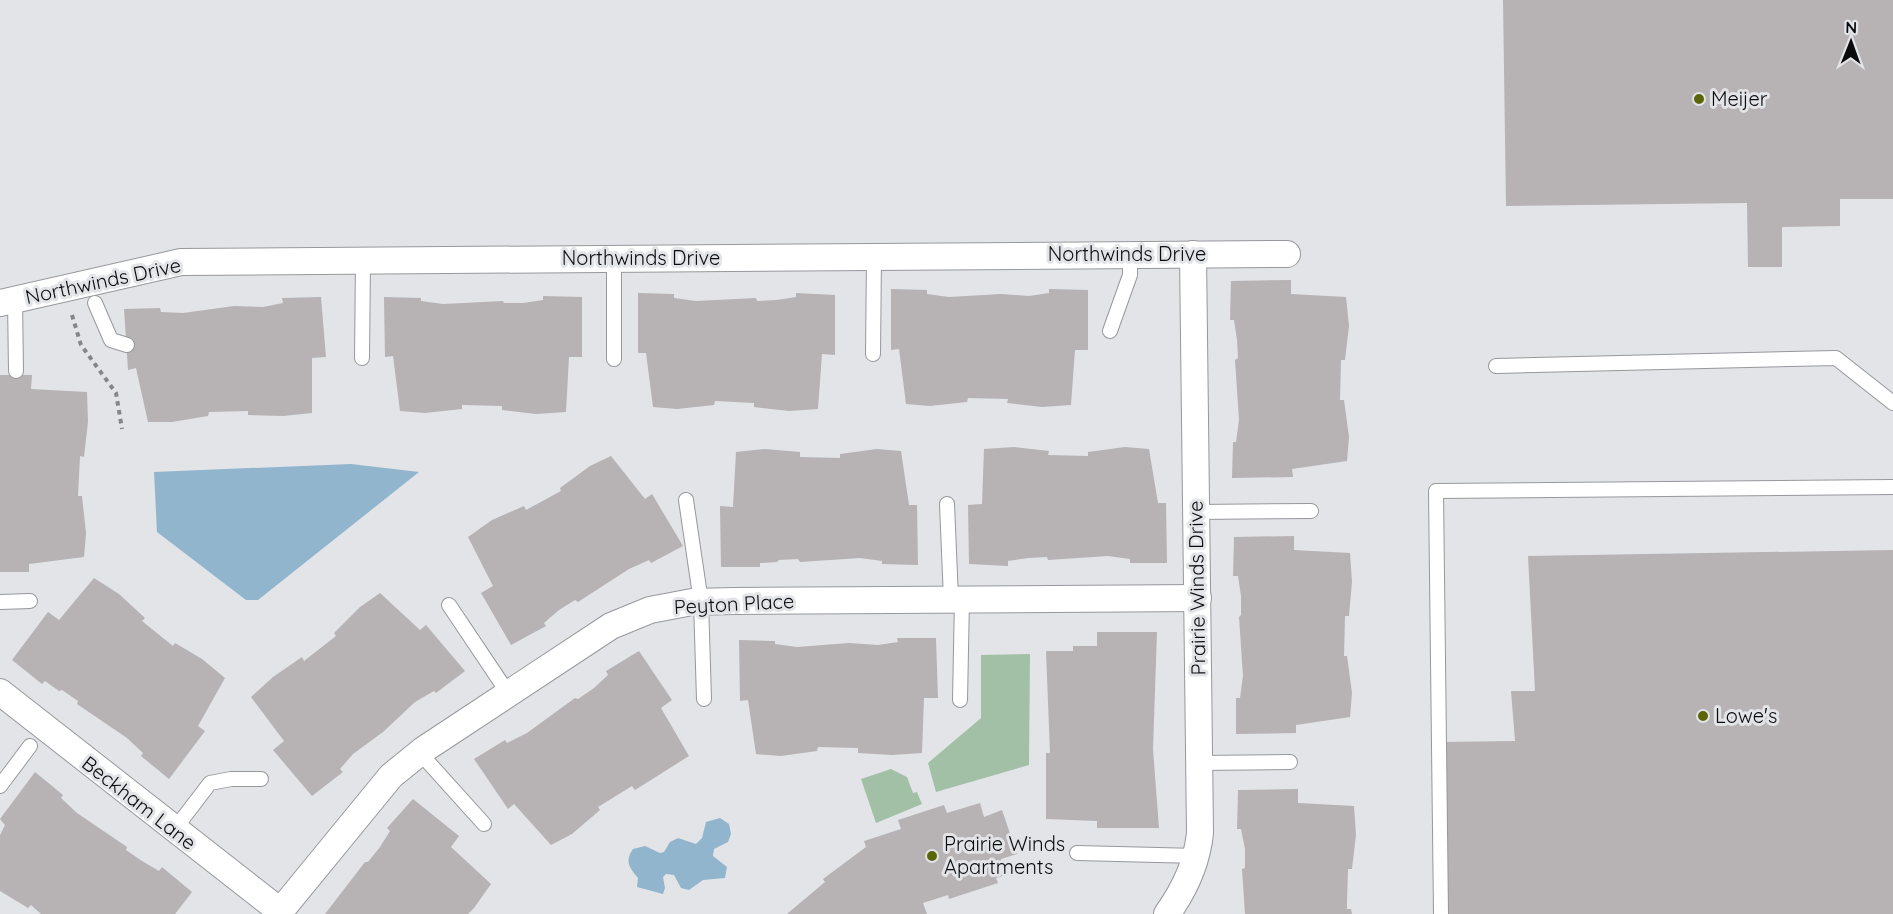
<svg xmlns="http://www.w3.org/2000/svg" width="1893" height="914" viewBox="0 0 1893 914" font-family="Quicksand,sans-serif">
<rect width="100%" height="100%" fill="#e2e4e8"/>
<g fill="#a2c0a5">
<polygon points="1030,654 1029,765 936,792 928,763 981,718 981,655"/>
<polygon points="891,769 907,777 913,793 917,792 922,804 876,823 861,779"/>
</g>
<g fill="#91b5cc">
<polygon points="351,464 419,472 258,600 246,600 157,532 154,472"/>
<path d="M720 818 729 824 731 834 728 842 714 849 713 856 727 867 725 878 703 880 689 890 681 888 674 875 666 874 663 877 665 888 663 894 637 887 638 878C630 868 624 862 633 849L645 846 660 853 664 852 670 842 678 838 696 844 702 838 706 822Z"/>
</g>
<g fill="#b7b2b4">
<polygon points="1503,0 1893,0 1893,199 1840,199 1840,226 1782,227 1782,267 1748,267 1747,203 1506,206"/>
<polygon points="1291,280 1291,294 1346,297 1349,326 1345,360 1341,360 1340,400 1344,400 1349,437 1347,461 1292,469 1293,477 1232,478 1233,442 1236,442 1239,420 1235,360 1238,358 1237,340 1234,320 1230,320 1231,281"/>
<polygon points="891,289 927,290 927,294 949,297 1001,294 1029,296 1049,293 1049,289 1088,290 1088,350 1075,350 1071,405 1042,407 1007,403 1008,399 968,398 967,402 930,406 906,404 899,349 891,350"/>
<polygon points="638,293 674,294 674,298 696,301 756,298 757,301 777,300 796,297 796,293 835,295 835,355 822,354 818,409 789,411 754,407 754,403 715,401 714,405 677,409 653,407 646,353 638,353"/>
<polygon points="543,296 582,297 582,357 569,357 566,412 536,414 502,410 502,406 462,405 462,409 425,413 400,411 393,356 385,357 384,297 421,298 421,301 443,304 503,301 504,303 523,303 543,300"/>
<polygon points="321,297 326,357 312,358 312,413 283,416 248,415 248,411 209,412 208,416 172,422 148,422 136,368 128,370 124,309 160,308 161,312 183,313 234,306 263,307 283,303 282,298"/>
<polygon points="0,375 32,375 31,389 87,392 88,422 84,457 80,456 78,496 82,496 86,533 84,557 29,564 29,572 0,572"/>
<polygon points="1014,447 1049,451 1048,455 1088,456 1088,452 1125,447 1149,449 1158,503 1166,503 1167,563 1130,563 1130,559 1108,556 1048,560 1047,557 1028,558 1008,561 1008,566 969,564 968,505 982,504 984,449"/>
<polygon points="765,449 800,452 800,457 840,458 840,454 877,449 901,451 909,505 917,505 918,565 882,564 882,561 860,558 800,562 798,559 779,560 777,562 760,563 760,567 721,567 720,506 733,507 736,452"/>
<polygon points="611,456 645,499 652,494 683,546 651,563 649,560 629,569 578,602 575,600 559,610 544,623 546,626 511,645 481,593 493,586 468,537 492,520 524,506 526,510 561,491 560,488 590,466"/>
<polygon points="1294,536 1294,550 1350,553 1352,582 1349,616 1345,616 1344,656 1347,656 1352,693 1350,717 1296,725 1296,733 1236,734 1236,698 1240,698 1243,676 1239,617 1241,615 1241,596 1238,576 1233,576 1234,537"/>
<polygon points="1893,550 1893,914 1441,914 1439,742 1515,741 1511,691 1535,691 1528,556"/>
<polygon points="94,578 119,594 145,618 142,621 168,642 173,646 175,643 202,659 225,678 198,726 205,731 169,779 141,756 143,753 127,738 77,704 78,701 62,690 59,691 45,681 42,684 12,660 48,612 59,620"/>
<polygon points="380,593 420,630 426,625 465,671 436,693 434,691 415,702 383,732 353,754 340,769 343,772 312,796 273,750 284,741 251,697 273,677 302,657 304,661 336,636 334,633 360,607"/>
<polygon points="1097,632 1157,632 1153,749 1159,828 1097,828 1097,821 1046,819 1046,753 1050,753 1046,651 1073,651 1073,646 1097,646"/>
<polygon points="897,638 936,638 938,698 924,698 922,753 892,755 858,753 858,748 818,747 817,751 781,756 756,754 748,700 740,701 739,640 775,641 775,644 797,647 849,643 878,645 898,642"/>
<polygon points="639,651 672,700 661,708 689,756 635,790 632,786 598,807 600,810 572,834 551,845 514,804 508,809 474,759 505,740 507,743 527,733 575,698 578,699 594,688 608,675 606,671"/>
<polygon points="35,772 63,795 61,798 77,813 127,847 126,850 142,861 159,871 162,867 192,892 175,914 41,914 31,905 28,908 0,891 0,835 5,825 0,819"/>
<polygon points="1298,789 1298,803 1354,806 1356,835 1352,869 1348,869 1347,902 1347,909 1351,909 1352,914 1245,914 1242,869 1245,868 1245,849 1241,829 1237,829 1238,790"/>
<polygon points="413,799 459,836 451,847 491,884 474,908 468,914 325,914 365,862 368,862 380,847 390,831 387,828"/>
<polygon points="980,803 984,817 1002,810 1017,854 1001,859 1006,875 996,878 998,883 949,899 948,895 923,903 927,914 787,914 825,882 823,879 866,847 864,841 901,829 898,820 944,805 947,813"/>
</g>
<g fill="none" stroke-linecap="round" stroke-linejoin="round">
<defs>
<g id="lane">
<polyline points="15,300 16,371"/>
<polyline points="95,303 111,340 127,345"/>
<polyline points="1110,331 1130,275 1130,254"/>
<polyline points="873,354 874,256"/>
<polyline points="362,358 363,260"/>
<polyline points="614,359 614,258"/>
<polyline points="1496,366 1836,358 1893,403"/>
<polyline points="686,500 701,602 704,699"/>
<polyline points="947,504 951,599"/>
<polyline points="1196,512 1311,511"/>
<polyline points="0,602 30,601"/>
<polyline points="449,605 508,693"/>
<polyline points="960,700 962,599"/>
<polyline points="420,753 484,824"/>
<polyline points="1199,763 1290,762"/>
<polyline points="0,786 30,746"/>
<polyline points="174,830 210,783 231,779 261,779"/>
<polyline points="1077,853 1198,856"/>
<polyline points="1441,914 1436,491 1893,487"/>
</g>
<g id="street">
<polyline points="0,303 181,262 1287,254"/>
<polyline points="0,692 280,911"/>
<polyline points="278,914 391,776 423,750 611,626 650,610 692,602 734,601 1198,598"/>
<path d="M1167 914C1185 889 1197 863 1200 833L1193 254"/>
</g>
</defs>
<use href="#lane" stroke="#97989c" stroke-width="16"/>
<use href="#street" stroke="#97989c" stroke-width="28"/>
<polyline stroke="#85868a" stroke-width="4" stroke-dasharray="4.5 4.5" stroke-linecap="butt" points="72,315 81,345 116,393 122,429"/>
<use href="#lane" stroke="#fff" stroke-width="14"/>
<use href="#street" stroke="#fff" stroke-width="26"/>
</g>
<g fill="#5a6506" stroke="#e2e4e8" stroke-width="2">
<circle cx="1699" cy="99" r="6"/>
<circle cx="1703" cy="716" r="6"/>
<circle cx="932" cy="856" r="6"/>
</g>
<g text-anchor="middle" stroke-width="6" stroke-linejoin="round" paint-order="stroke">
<g font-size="20" fill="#0b0b0d" stroke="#e2e4e8" text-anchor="start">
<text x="1711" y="106">Meijer</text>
<text x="1715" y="723">Lowe's</text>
<text x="944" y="851">Prairie Winds<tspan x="944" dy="23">Apartments</tspan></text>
</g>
<g font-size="20" fill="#0b0b0d" stroke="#e2e4e8">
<text x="1127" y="261">Northwinds Drive</text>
<text x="641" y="265">Northwinds Drive</text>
<text transform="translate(103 281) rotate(-12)" y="7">Northwinds Drive</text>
<text transform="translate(1197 588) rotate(-91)" y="7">Prairie Winds Drive</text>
<text transform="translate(734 604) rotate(-3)" y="7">Peyton Place</text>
<text transform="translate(139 803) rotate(38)" y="7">Beckham Lane</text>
</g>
</g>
<g transform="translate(1851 42) rotate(1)" stroke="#e2e4e8" stroke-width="4.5" paint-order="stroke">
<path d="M0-4.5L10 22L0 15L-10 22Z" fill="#0b0b0d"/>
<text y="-9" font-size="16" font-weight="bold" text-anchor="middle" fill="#0b0b0d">N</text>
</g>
</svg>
